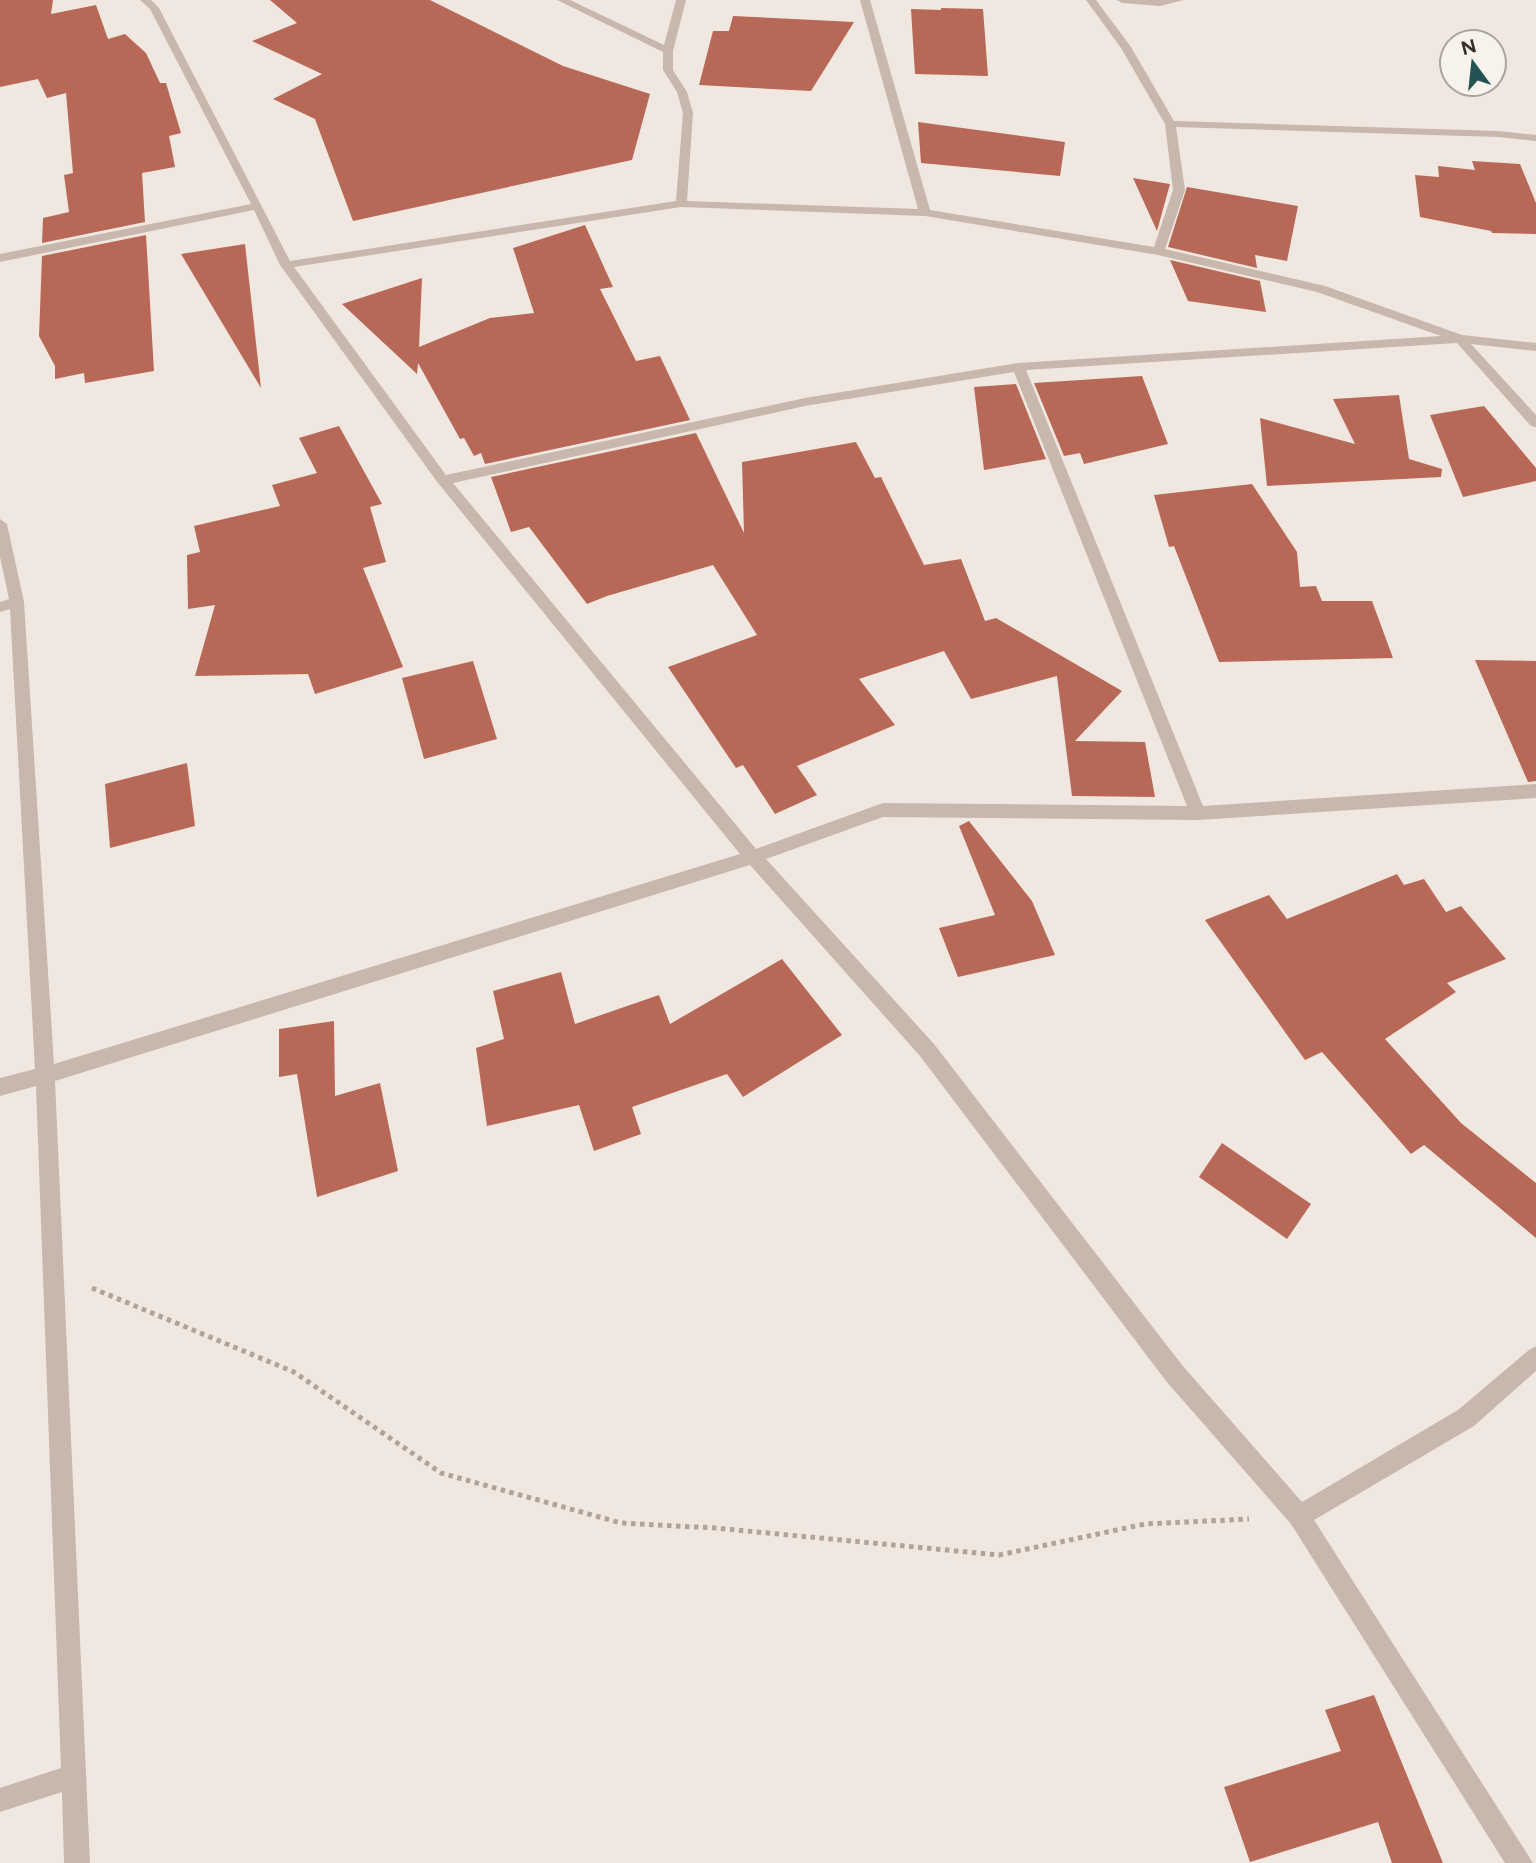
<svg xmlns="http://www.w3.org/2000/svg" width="1536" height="1863" viewBox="0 0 1536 1863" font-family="Figtree,sans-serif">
<rect width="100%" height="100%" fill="#f0e8e0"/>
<g fill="#b86856">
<polygon points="0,0 53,0 51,14 96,5 108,39 125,34 146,53 160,83 166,83 181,133 169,136 175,167 142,173 145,222 42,243 43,218 69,212 64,175 73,173 66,93 47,98 38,79 0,87"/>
<polygon points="270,0 430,0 563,66 650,94 632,160 353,221 315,119 273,99 322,74 252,41 297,23"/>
<polygon points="941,8 983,9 988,76 915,74 911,9 941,10"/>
<polygon points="733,16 773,18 854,22 811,91 699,85 713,31 729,31"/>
<polygon points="918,122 1065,142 1060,176 921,163"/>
<polygon points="1472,161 1520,164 1536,203 1536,234 1492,233 1491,231 1420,217 1415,175 1439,177 1438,166 1475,170"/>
<polygon points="1133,178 1170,184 1157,231"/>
<polygon points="1187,187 1298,206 1287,261 1255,255 1257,268 1168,247"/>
<polygon points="585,225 613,287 600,289 636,361 660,356 690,420 485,464 481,453 474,456 464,438 460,439 418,363 417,374 342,304 422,278 419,347 490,318 534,313 513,248"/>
<polygon points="146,235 154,371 85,383 84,373 55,379 55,366 39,336 42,256"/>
<polygon points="245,244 261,388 181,254"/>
<polygon points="1170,260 1260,281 1266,312 1188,301"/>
<polygon points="1142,376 1168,444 1084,464 1080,453 1064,456 1034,383"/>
<polygon points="1016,384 1046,459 984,470 974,387"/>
<polygon points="1399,395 1409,459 1442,469 1441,477 1267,486 1260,418 1355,444 1333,399"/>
<polygon points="1484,406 1536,468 1536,481 1463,497 1430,415"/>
<polygon points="339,426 382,504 370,507 386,562 363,568 403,667 315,694 308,674 195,676 215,605 188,609 187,555 200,552 194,526 280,506 272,485 317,473 299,438"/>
<polygon points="696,433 744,533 742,462 856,442 875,478 881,477 924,565 961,559 985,621 996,618 1122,691 1075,741 1145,742 1155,797 1072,796 1057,676 971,699 944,651 859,679 895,725 797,766 817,795 775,814 743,765 736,768 668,667 757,635 713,565 607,596 587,604 529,527 511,532 491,477"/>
<polygon points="1252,484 1297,552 1300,587 1316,586 1322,601 1372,601 1393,658 1219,662 1174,546 1169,547 1154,495"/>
<polygon points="1475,660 1536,661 1536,781 1528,782"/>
<polygon points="473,661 497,739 424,759 402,678"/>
<polygon points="187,763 195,826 110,848 105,784"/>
<polygon points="969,821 1032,901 1055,955 958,977 939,928 995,915 959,826"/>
<polygon points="1397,874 1404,885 1424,879 1446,912 1461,906 1506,959 1447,983 1456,992 1385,1039 1461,1123 1536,1183 1536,1238 1424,1145 1411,1154 1322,1052 1305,1060 1205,920 1269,895 1287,919"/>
<polygon points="782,959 842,1035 743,1097 727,1074 632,1107 641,1134 594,1151 579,1105 487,1126 476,1048 504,1039 493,991 561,972 575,1024 659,995 670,1024"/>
<polygon points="334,1021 335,1096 380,1083 398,1171 317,1197 297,1074 279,1077 279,1029"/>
<polygon points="1222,1143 1311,1204 1287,1239 1199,1177"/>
<polygon points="1374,1695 1443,1863 1392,1863 1378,1822 1250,1862 1224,1787 1341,1751 1325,1710"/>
</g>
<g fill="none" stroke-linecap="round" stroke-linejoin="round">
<polyline stroke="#b3a297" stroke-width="5" stroke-dasharray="4.5 4.5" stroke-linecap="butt" points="92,1288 294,1372 441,1473 621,1523 715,1528 999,1555 1145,1524 1249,1519"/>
<g fill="#c7b7ad" fill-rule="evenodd">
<path d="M140 0H151L159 8 290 261 676 201 683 113 677 92 663 70V52L557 0H570L664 45 676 0H686L673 51V70L687 92 693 113 687 201 918 209 860 0H870L930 210 1154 247 1173 190 1165 124 1121 48 1086 0H1096L1131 47 1174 121 1498 131 1536 135V141L1498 137 1176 127 1185 190 1165 249 1325 286 1462 335 1536 343V351L1471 344 1536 415V427L1531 426 1457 343 1026 370 1203 806 1536 784V798L1198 820 883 817 766 859 934 1044 1182 1365 1302 1502 1458 1410 1529 1350 1536 1346V1371L1474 1426 1314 1520 1533 1863H1505L1291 1524 1166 1381 920 1056 750 865 55 1081 90 1863H64L62 1792 0 1812V1788L61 1768 36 1086 0 1096V1078L35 1069 10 609 0 612V602L9 599 0 557V519L7 524 24 602 54 1064 740 854 438 483 280 265 254 210 0 262V254L251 204 150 9ZM681 207 925 216 1158 255 1317 292 1441 336 1018 363 805 398 446 475 294 267ZM1014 372 1187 806 883 803 756 849 453 483 805 406Z"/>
<polygon points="1117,0 1184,0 1160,6 1122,3"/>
</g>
</g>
<g transform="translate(1473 63) rotate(345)"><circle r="33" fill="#f8f2ec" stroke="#aaa49f" stroke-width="2"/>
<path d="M0-5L12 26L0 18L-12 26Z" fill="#255353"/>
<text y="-10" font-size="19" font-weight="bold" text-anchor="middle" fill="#362e2b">N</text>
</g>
</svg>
